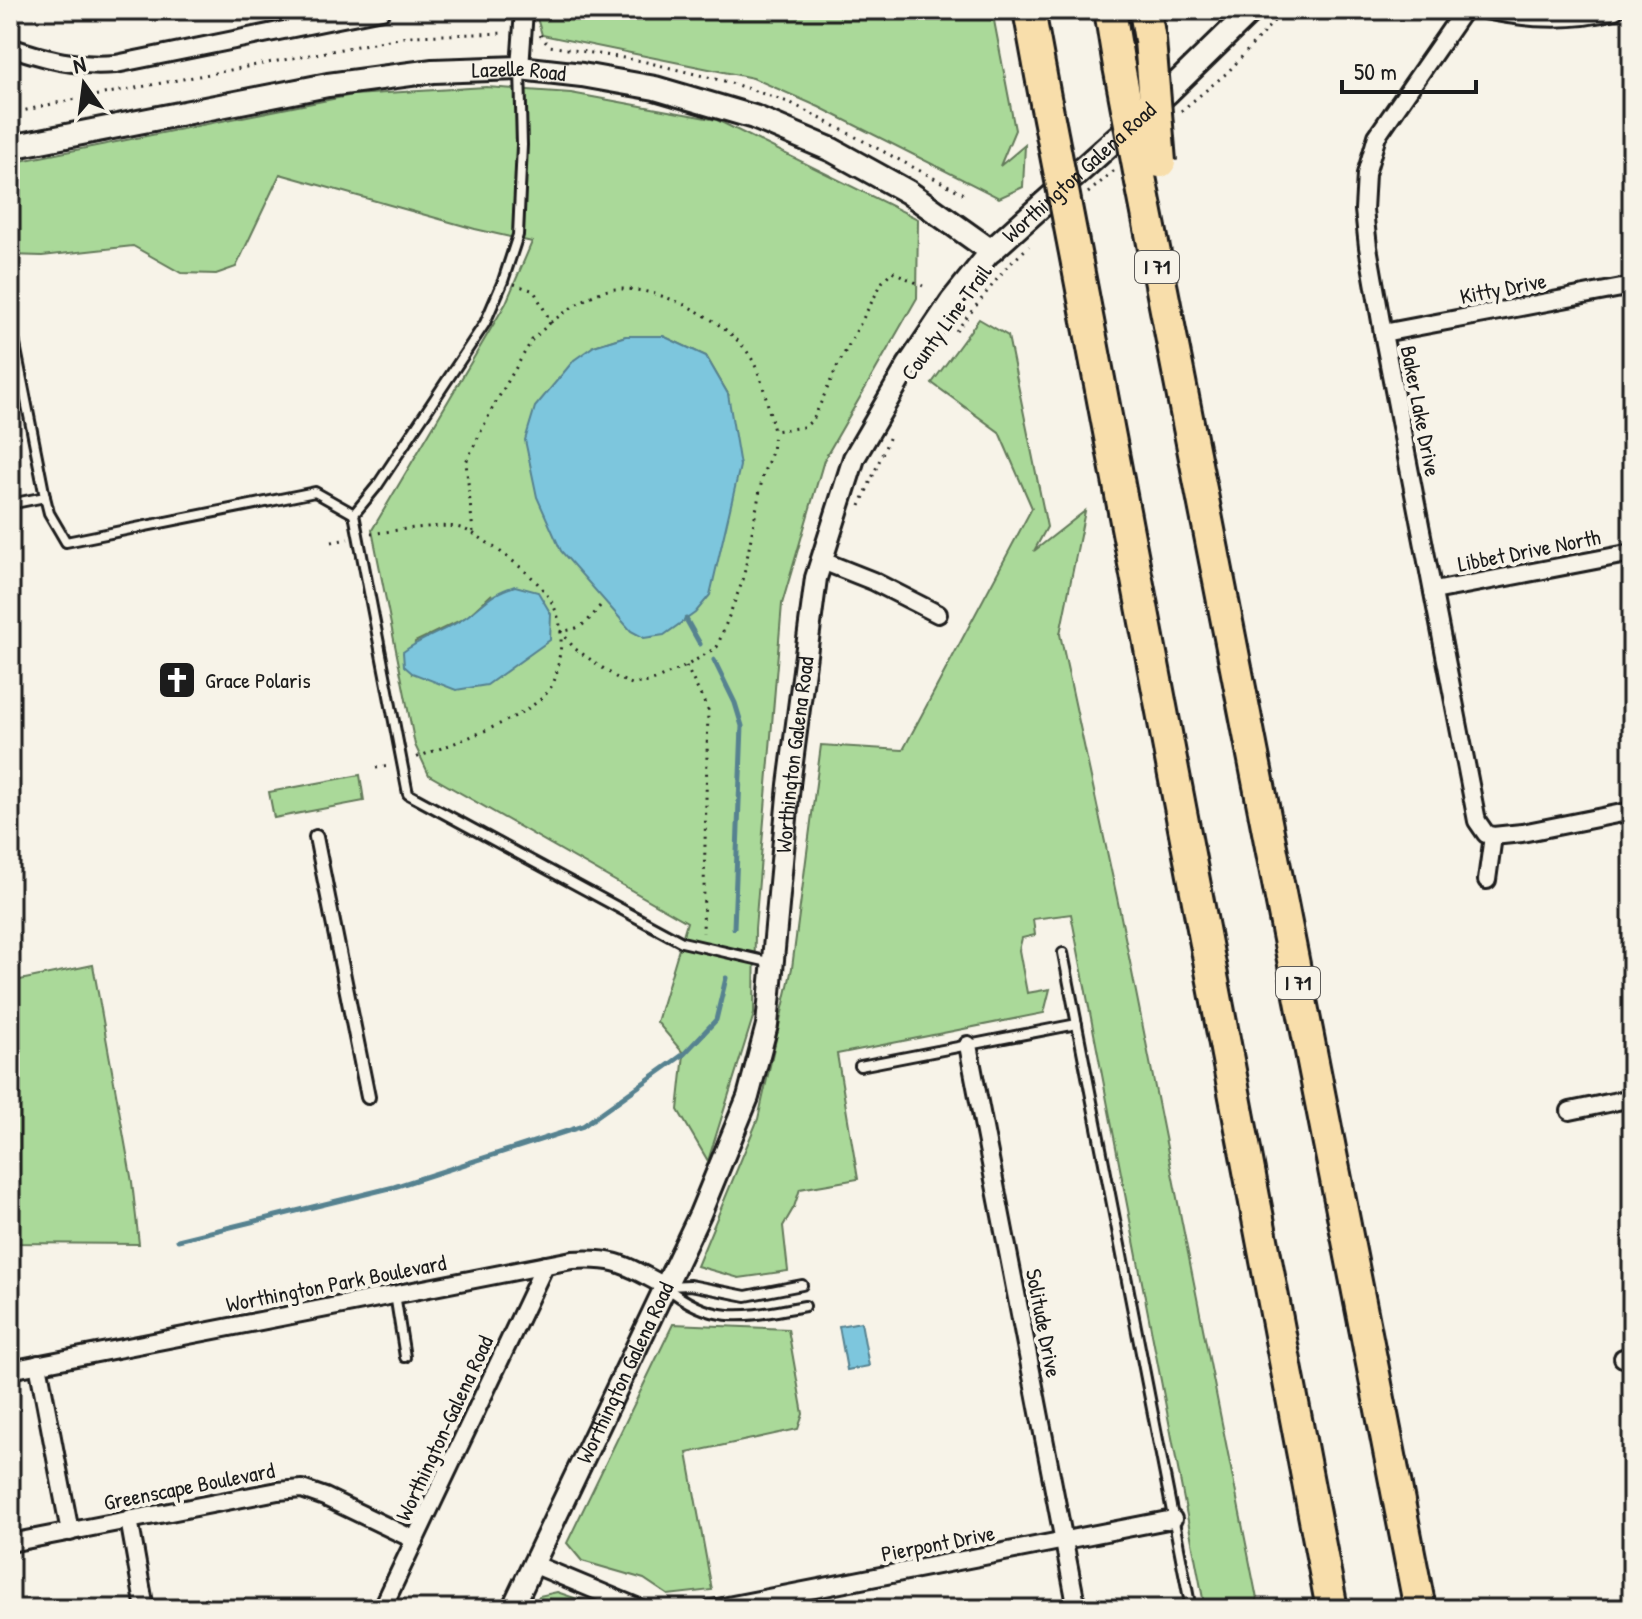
<svg xmlns="http://www.w3.org/2000/svg" width="1642" height="1619" viewBox="0 0 1642 1619" font-family="'Patrick Hand',sans-serif">
<rect width="100%" height="100%" fill="#f7f3e8"/>
<filter id="ink" filterUnits="userSpaceOnUse"><feTurbulence type="fractalNoise" baseFrequency=".0125" numOctaves="2"/><feDisplacementMap in="SourceGraphic" scale="16" xChannelSelector="R" yChannelSelector="G"/><feConvolveMatrix kernelMatrix="1 2 1 2 8 2 1 2 1" color-interpolation-filters="sRGB"/></filter>
<g filter="url(#ink)">
<g fill="#aad999" stroke="#637a5a" stroke-width="2" fill-rule="evenodd">
<polygon points="539,10 992,10 1015,130 1000,166 1025,145 1023,187 999,198 819,107 753,78 542,35 537,18"/>
<path d="M486 87 571 93 717 120 918 219 917 298 824 460 782 604 755 929 754 1014 708 1161 678 1110 684 1054 657 1022 687 922 429 775 415 745 372 530 506 303 532 242 475 229 280 174 236 267 216 274 181 273 133 246 42 256 10 255V163L353 95ZM626 336H663L706 356 728 394 594 346ZM492 594 412 673 415 642 467 617Z"/>
<polygon points="979,319 1008,336 1047,527 1034,551 1085,511 1060,634 1119,907 1259,1609 1205,1609 1071,914 1033,919 1035,935 1022,938 1019,950 1027,993 1050,989 1044,1013 837,1054 858,1179 800,1189 794,1207 783,1226 788,1271 739,1278 697,1266 758,1119 792,968 821,745 903,750 1032,508 999,432 932,383"/>
<polygon points="360,775 364,801 274,818 269,792"/>
<polygon points="93,965 132,1182 139,1244 10,1243 10,982"/>
<polygon points="673,1324 788,1329 803,1414 798,1429 687,1453 712,1590 668,1595 644,1579 582,1561 567,1543"/>
<polygon points="557,1592 606,1609 533,1609 539,1596"/>
</g>
<g fill="#7dc6dd" stroke="#568290" stroke-width="2">
<polygon points="626,336 663,336 706,356 728,394 740,466 710,595 695,613 664,635 644,638 631,631 561,551 537,497 525,440 535,407 574,360 594,346"/>
<path d="M515 586 538 592 551 614 550 640 487 685 456 690 412 673 404 666 403 652C422 637 446 631 466 617 488 602 487 595 515 586Z"/>
<polygon points="861,1322 869,1366 847,1370 839,1326"/>
</g>
<g fill="none" stroke-linecap="round" stroke-linejoin="round">
<g stroke="#568290" stroke-width="5">
<polyline points="686,619 700,644"/>
<polyline points="714,660 735,703 742,726 734,928"/>
<polyline points="178,1240 394,1187 583,1126 684,1054 716,1020 726,978"/>
</g>
<defs>
<g id="service">
<polyline points="520,69 522,145 518,235 503,281 485,323 377,486 354,514 408,794 682,942 773,963"/>
<polyline points="10,319 45,497 10,504"/>
<polyline points="45,497 49,513 66,542 315,492 354,514"/>
<polyline points="1063,953 1191,1609"/>
<polyline points="860,1066 1077,1024"/>
<polyline points="666,1286 690,1285 746,1296 802,1285"/>
<path d="M666 1287C715 1327 747 1316 805 1306"/>
<polyline points="395,1294 405,1357"/>
</g>
<polyline id="pedestrian" points="316,837 368,1097"/>
<g id="minor">
<polyline points="1464,10 1377,136 1366,174 1364,210 1368,247 1383,333 1477,821 1486,834 1493,836"/>
<path d="M1485 10C1528 19 1571 22 1615 10"/>
<path d="M10 47C49 60 75 67 116 64L382 10"/>
<polyline points="520,68 524,10"/>
<polyline points="1383,333 1632,286"/>
<polyline points="820,560 873,581 938,614"/>
<polyline points="1434,591 1632,553"/>
<polyline points="1493,836 1522,833 1632,811"/>
<polyline points="1487,880 1493,836"/>
<polyline points="968,1045 1077,1609"/>
<polyline points="1570,1111 1632,1098"/>
<polyline points="1623,1358 1632,1356"/>
<polyline points="38,1364 70,1532"/>
<path d="M10 1370 572 1260C618 1257 626 1266 665 1286"/>
<polyline points="129,1519 145,1609"/>
<polyline points="10,1543 278,1491 302,1489 325,1497 415,1540"/>
<polyline points="533,1564 641,1609"/>
<polyline points="382,1609 545,1265"/>
<polyline points="712,1609 1173,1519"/>
</g>
<g id="tertiary">
<path id="s1" d="M512 1609 700 1214 748 1097 767 1025 789 785 816 578 854 458 908 365 951 301 991 251"/>
</g>
<g id="secondary">
<path id="s2" d="M10 147 328 85 433 71 520 68 582 75 655 88 754 117 832 150 908 192 991 251 1169 91 1252 10"/>
</g>
<g id="motorway">
<polyline points="1029,10 1046,103"/>
<polyline points="1110,10 1119,66"/>
<polyline points="1145,10 1150,40"/>
<polyline points="1140,177 1420,1609"/>
<polyline points="1077,263 1332,1609"/>
</g>
</defs>
<use href="#service" stroke="#1c1c1c" stroke-width="14"/>
<use href="#pedestrian" stroke="#1c1c1c" stroke-width="18"/>
<use href="#minor" stroke="#1c1c1c" stroke-width="22"/>
<use href="#tertiary" stroke="#1c1c1c" stroke-width="26"/>
<use href="#secondary" stroke="#1c1c1c" stroke-width="28"/>
<use href="#motorway" stroke="#1c1c1c" stroke-width="36"/>
<g stroke="#1c1c1c" stroke-width="3" stroke-dasharray="2 6" stroke-linecap="butt">
<polyline points="540,35 549,46 642,61 728,82 791,103 968,196"/>
<polyline points="1181,111 1228,72 1284,10"/>
<polyline points="10,114 56,103 410,36 505,33"/>
<polyline points="1088,193 1116,169"/>
<path d="M514 284 534 291 551 322C567 311 585 297 604 291 648 279 732 320 753 361 764 383 768 407 774 431L804 427 813 420 837 367 883 281 892 271 923 286"/>
<polyline points="956,331 1006,268 1029,246"/>
<polyline points="860,506 890,436"/>
<polyline points="473,532 466,462 493,407 532,340 551,322"/>
<path d="M371 534C391 531 436 524 456 527 472 530 484 541 498 550 536 578 570 605 559 658 558 667 556 680 551 687 533 718 447 745 413 759"/>
<polyline points="332,542 348,539"/>
<path d="M600 606C588 622 581 630 561 631L574 648 617 678 632 684 650 682 686 666 717 647 743 580 763 474 772 452 774 432"/>
<polyline points="686,666 708,710 703,933"/>
<polyline points="376,768 390,766"/>
</g>
<use href="#service" stroke="#f7f3e8" stroke-width="8"/>
<use href="#pedestrian" stroke="#f7f3e8" stroke-width="12"/>
<use href="#minor" stroke="#f7f3e8" stroke-width="16"/>
<use href="#tertiary" stroke="#f7f3e8" stroke-width="20"/>
<use href="#secondary" stroke="#f7f3e8" stroke-width="22"/>
<use href="#motorway" stroke="#f8deab" stroke-width="30"/>
<defs>
<g id="motorway-bridge">
<polyline points="1150,40 1160,162"/>
<polyline points="1119,66 1140,177"/>
<polyline points="1046,103 1077,263"/>
</g>
</defs>
<use href="#motorway-bridge" stroke="#1c1c1c" stroke-width="36" stroke-linecap="butt"/>
<use href="#motorway-bridge" stroke="#f8deab" stroke-width="30"/>
</g>
</g>
<defs>
<symbol id="church-square" viewBox="-11 -11 22 22"><rect x="-9" y="-9" width="18" height="18" rx="4" fill="#1c1c1c" stroke="#f7f3e8"/><path d="M-1.2-6h2.4v3.5h3.3v2.4h-3.3V6h-2.4V-.1h-3.3v-2.4h3.3Z" fill="#fff"/></symbol>
</defs>
<g fill-rule="evenodd">
<use href="#church-square" x="155" y="658" width="44" height="44"/>
</g>
<g text-anchor="middle" stroke-width="8" stroke-linejoin="round" paint-order="stroke">
<g fill="#f7f3e8" stroke="#5e5c59" stroke-width="2">
<rect x="1135" y="251" width="44" height="32" rx="6"/>
<rect x="1276" y="967" width="44" height="32" rx="6"/>
</g>
<g font-size="20" font-weight="bold" fill="#1c1c1c">
<text x="1157" y="274">I 71</text>
<text x="1298" y="990">I 71</text>
</g>
<g font-size="22" fill="#1c1c1c" stroke="#f7f3e8">
<text dy="8" stroke="none"><textPath href="#s2" startOffset="516">Lazelle Road</textPath></text>
<text dy="8" stroke="none"><textPath href="#s2" startOffset="1148">Worthington Galena Road</textPath></text>
<text transform="translate(1503 288) rotate(-11)" y="8">Kitty Drive</text>
<text transform="translate(946 322) rotate(-54)" y="8">County Line Trail</text>
<text transform="translate(1421 411) rotate(79)" y="8">Baker Lake Drive</text>
<text transform="translate(1529 550) rotate(-11)" y="8">Libbet Drive North</text>
<text dy="8" stroke="none"><textPath href="#s1" startOffset="910">Worthington Galena Road</textPath></text>
<text transform="translate(336 1283) rotate(-11)" y="8">Worthington Park Boulevard</text>
<text transform="translate(1044 1323) rotate(79)" y="8">Solitude Drive</text>
<text dy="8" stroke="none"><textPath href="#s1" startOffset="262">Worthington Galena Road</textPath></text>
<text transform="translate(444 1428) rotate(-65)" y="8">Worthington-Galena Road</text>
<text transform="translate(189 1486) rotate(-11)" y="8">Greenscape Boulevard</text>
<text transform="translate(938 1543) rotate(-11)" y="8">Pierpont Drive</text>
</g>
<g font-size="22" fill="#1c1c1c" stroke="#f7f3e8" text-anchor="start">
<text x="205" y="688">Grace Polaris</text>
</g>
</g>
<rect width="1642" height="1619" fill="none" stroke="#f7f3e8" stroke-width="40"/>
<rect x="20" y="20" width="1602" height="1579" fill="none" stroke="#1c1c1c" stroke-width="3" filter="url(#ink)"/>
<g transform="translate(84 84) rotate(346)" stroke="#f7f3e8" stroke-width="6" paint-order="stroke">
<path d="M0-6L14 30L0 20L-14 30Z" fill="#1c1c1c"/>
<text y="-12" font-size="22" font-weight="bold" text-anchor="middle" fill="#1c1c1c">N</text>
</g>
<path d="M1342 80v12h134v-12" fill="none" stroke="#1c1c1c" stroke-width="4"/>
<text x="1354" y="80" font-size="24" fill="#1c1c1c" stroke="#f7f3e8" stroke-width="6" paint-order="stroke">50 m</text>
</svg>
